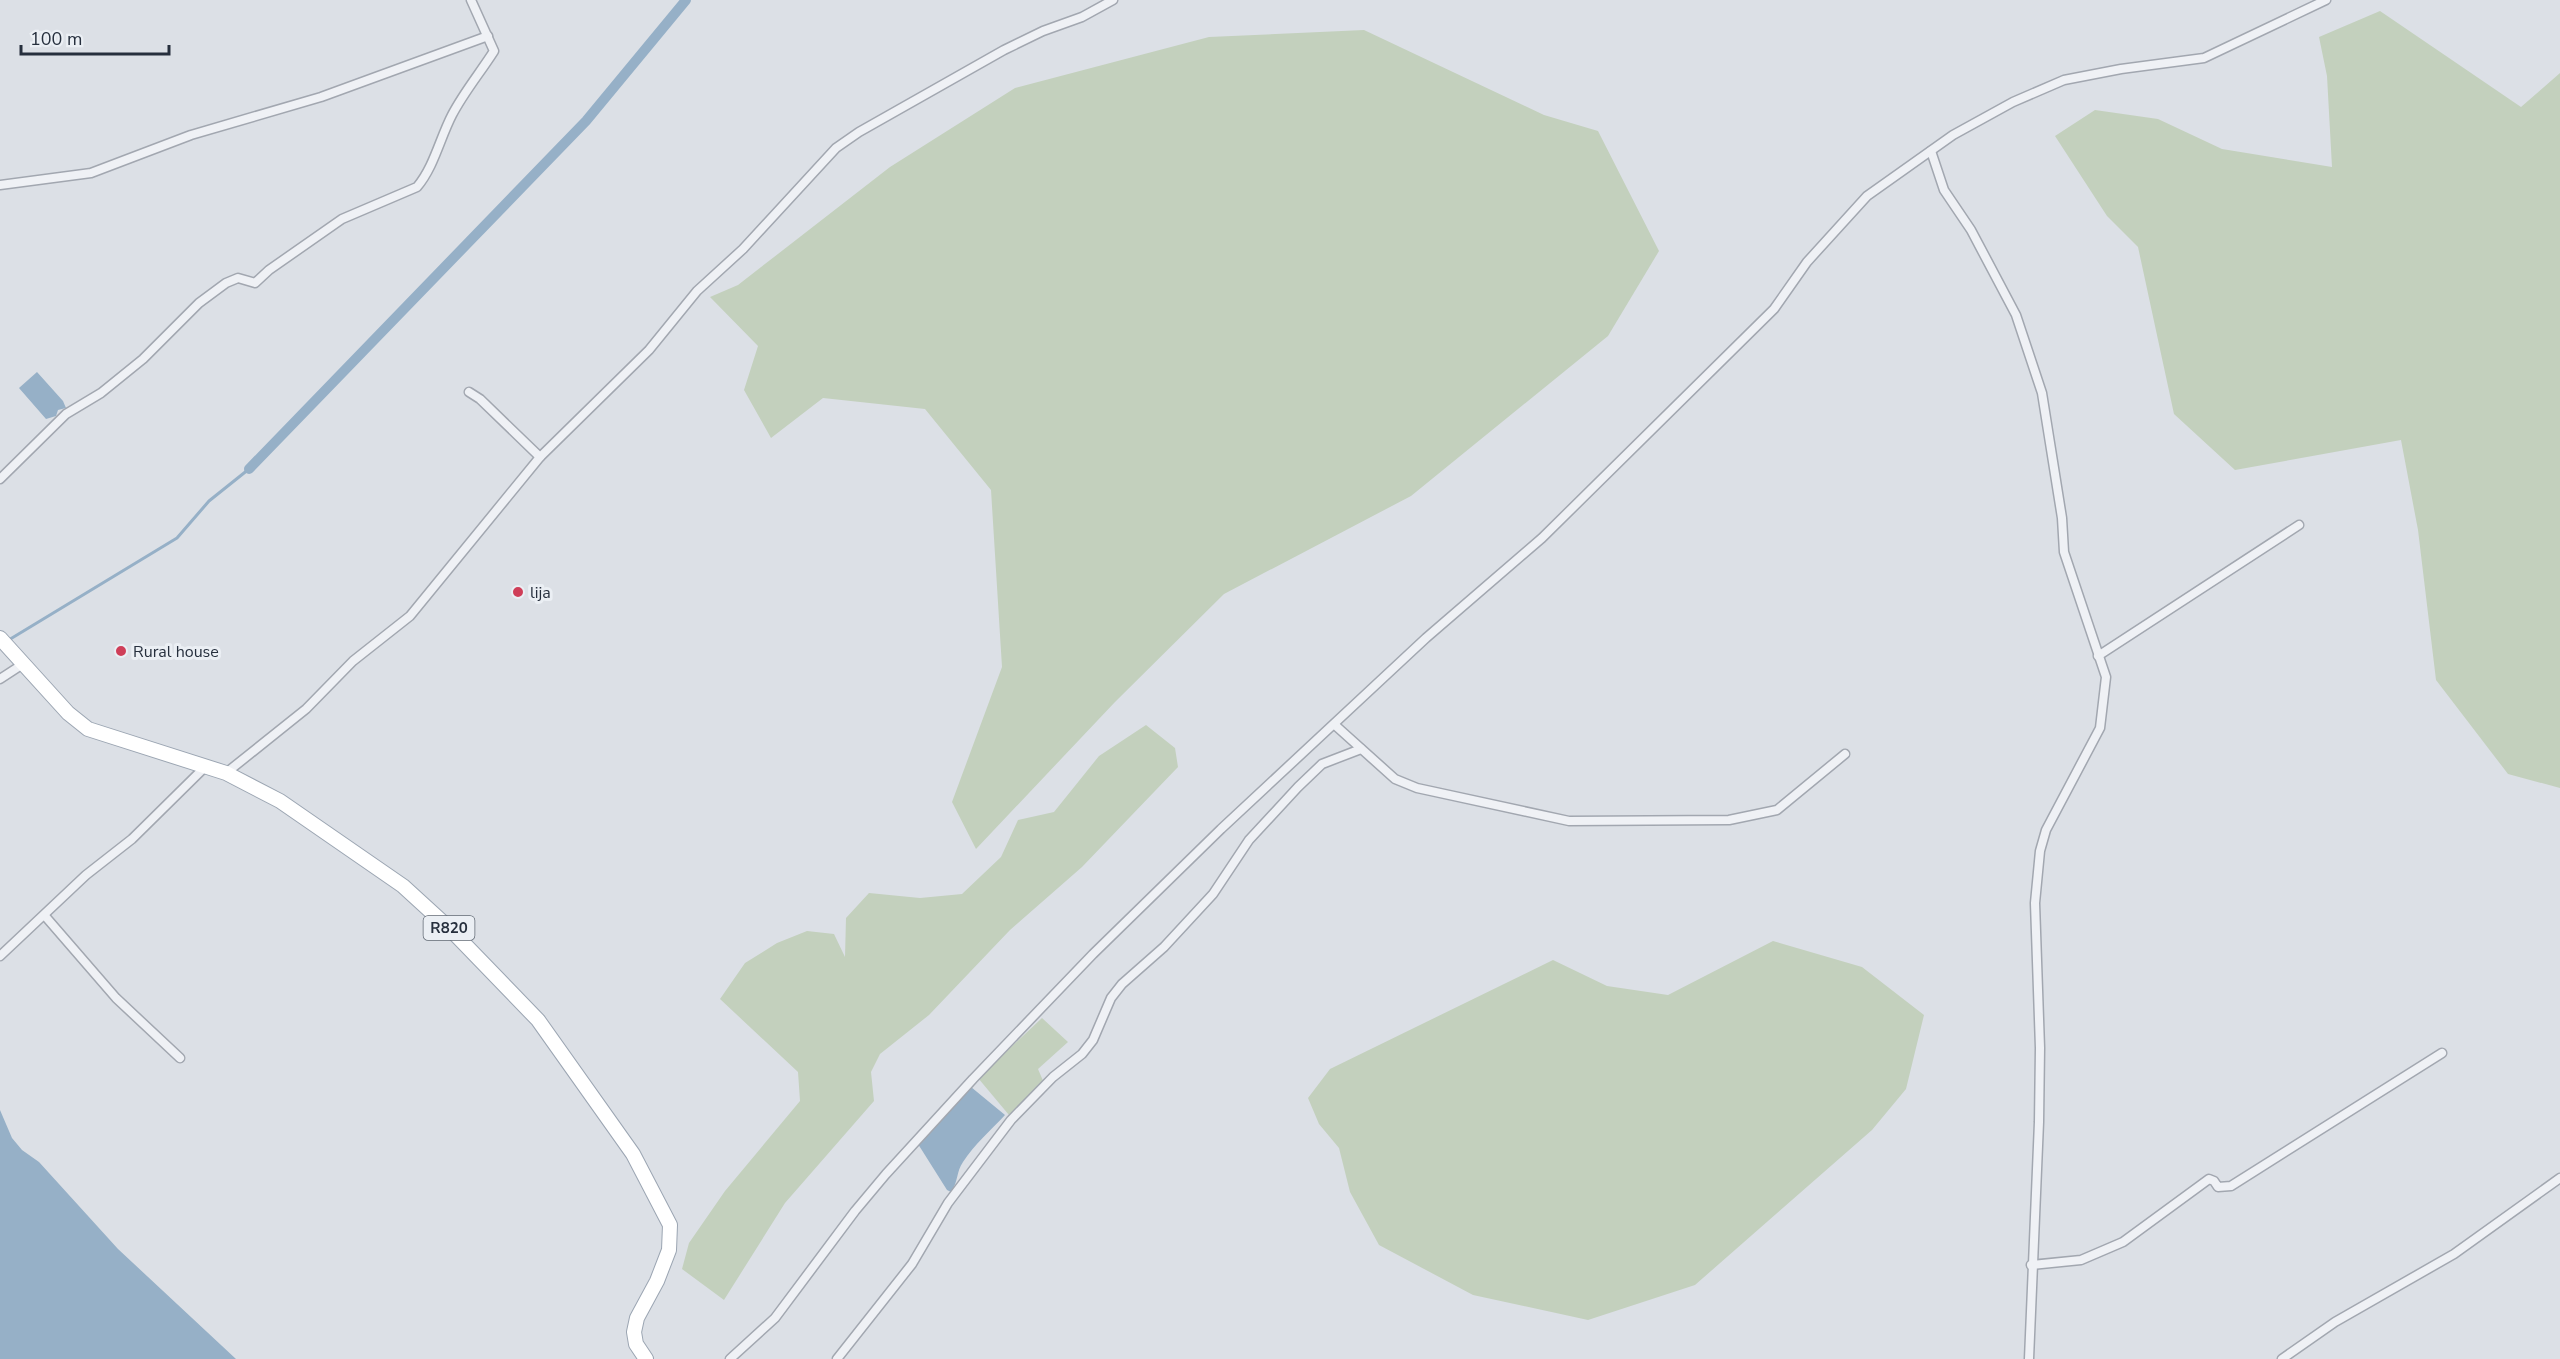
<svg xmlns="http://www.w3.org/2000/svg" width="2560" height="1359" viewBox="0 0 2560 1359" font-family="'Nunito Sans',sans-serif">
<rect width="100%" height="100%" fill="#dce0e6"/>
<g fill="#c3d0bd">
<polygon points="2380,11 2521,107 2560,73 2560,788 2508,774 2436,680 2418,530 2401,440 2235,470 2174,414 2138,247 2107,216 2055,136 2095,110 2158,119 2222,149 2332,167 2327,76 2319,37"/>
<polygon points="1364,30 1544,115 1598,131 1659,251 1608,336 1411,496 1224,594 1115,702 976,849 952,802 1002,667 991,490 925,409 823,398 771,438 744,390 758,346 710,297 738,285 890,167 1015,88 1209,37"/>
<polygon points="1146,725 1175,748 1178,767 1082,867 1010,930 929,1015 880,1054 871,1072 874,1101 785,1203 724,1300 682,1269 689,1243 725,1191 800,1101 798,1072 720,999 745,963 777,943 807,931 834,934 845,957 846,918 869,893 920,898 962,894 1001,857 1018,820 1054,812 1099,756"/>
<polygon points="1773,941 1862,967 1924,1015 1906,1089 1872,1130 1695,1285 1588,1320 1473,1295 1379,1245 1350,1192 1339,1148 1319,1124 1308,1098 1330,1069 1553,960 1607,986 1668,995"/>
<polygon points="1042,1018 1068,1042 1038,1069 1044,1083 1009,1115 978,1078"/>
</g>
<g fill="#96b0c7">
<polygon points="37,372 63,401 66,408 58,410 56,416 46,419 19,388"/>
<path d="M971 1087 1005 1115C991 1130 974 1145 963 1162 956 1172 959 1180 951 1192L947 1190 918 1144Z"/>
<polygon points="0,1110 12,1138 22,1150 39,1162 118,1249 236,1359 0,1359"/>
</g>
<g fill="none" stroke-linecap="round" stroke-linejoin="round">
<polyline stroke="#96b0c7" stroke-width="3" points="7,641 177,538 209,501 249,469"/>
<polyline stroke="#96b0c7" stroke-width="10" points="249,469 586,121 686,0"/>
<defs>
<g id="street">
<polyline points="1931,151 1944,190 1971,230 2016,315 2042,393 2062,518 2064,552 2106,677 2100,728 2046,830 2040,851 2035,903 2040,1048 2039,1122 2029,1359"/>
<polyline points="0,185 91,173 191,135 321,97 488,36"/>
<polyline points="469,392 480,399 540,457"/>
<path d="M0 479 66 414 101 393 143 359 199 303 226 283 238 278 255 283 269 270 342 219 417 187C434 167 440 138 452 115 464 92 480 73 494 51L471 0"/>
<polyline points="2098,656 2299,525"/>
<polyline points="0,679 23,664"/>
<polyline points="1336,726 1395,779 1417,788 1569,821 1729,820 1777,810 1845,754"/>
<polyline points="226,773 306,709 353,661 410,616 540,457 649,350 697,291 743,249 836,148 859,132 1004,50 1043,31 1082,17 1113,0"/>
<polyline points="45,916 116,998 180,1058"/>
<polyline points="0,956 86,875 132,839 206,766"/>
<polyline points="2031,1265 2081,1260 2123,1242 2209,1179 2214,1181 2218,1187 2231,1186 2442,1053"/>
<polyline points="730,1359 775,1318 855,1211 886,1174 973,1079 1093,954 1221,829 1426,638 1542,538 1774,309 1807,262 1867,196 1953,135 2013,102 2064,80 2121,69 2204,58 2326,0"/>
<polyline points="837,1359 912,1264 948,1203 1011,1120 1053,1077 1082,1054 1093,1040 1111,998 1122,984 1164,947 1213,894 1249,840 1298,787 1322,764 1361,749"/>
<polyline points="2282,1359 2335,1322 2454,1254 2560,1178"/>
</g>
<polyline id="primary" points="0,638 68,713 88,729 226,773 280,801 403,886 450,929 538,1020 633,1154 670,1225 669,1250 657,1281 637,1318 634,1332 636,1344 646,1359"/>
</defs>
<use href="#street" stroke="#a2a7b0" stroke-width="11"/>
<use href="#primary" stroke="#9ba5b2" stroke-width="16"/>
<use href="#street" stroke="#eff1f5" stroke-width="8"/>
<use href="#primary" stroke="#fff" stroke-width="14"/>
</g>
<g fill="#cf3e58" stroke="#ebeff4" stroke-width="2">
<circle cx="518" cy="592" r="6"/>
<circle cx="121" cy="651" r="6"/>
</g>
<g text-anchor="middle" stroke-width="6" stroke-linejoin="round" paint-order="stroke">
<rect fill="#ebeff4" stroke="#616974" stroke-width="1.5" x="423.5" y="916" width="51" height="24" rx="4.5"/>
<g font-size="15" font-weight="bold" fill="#262f3d">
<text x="449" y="933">R820</text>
</g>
<g font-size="16" fill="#262f3d" stroke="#ebeff4" text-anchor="start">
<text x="530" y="598">lija</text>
<text x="133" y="657">Rural house</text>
</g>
</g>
<path d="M21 45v9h148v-9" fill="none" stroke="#262f3d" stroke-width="3"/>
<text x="30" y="45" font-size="18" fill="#262f3d" stroke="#ebeff4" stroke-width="4.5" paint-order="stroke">100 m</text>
</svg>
